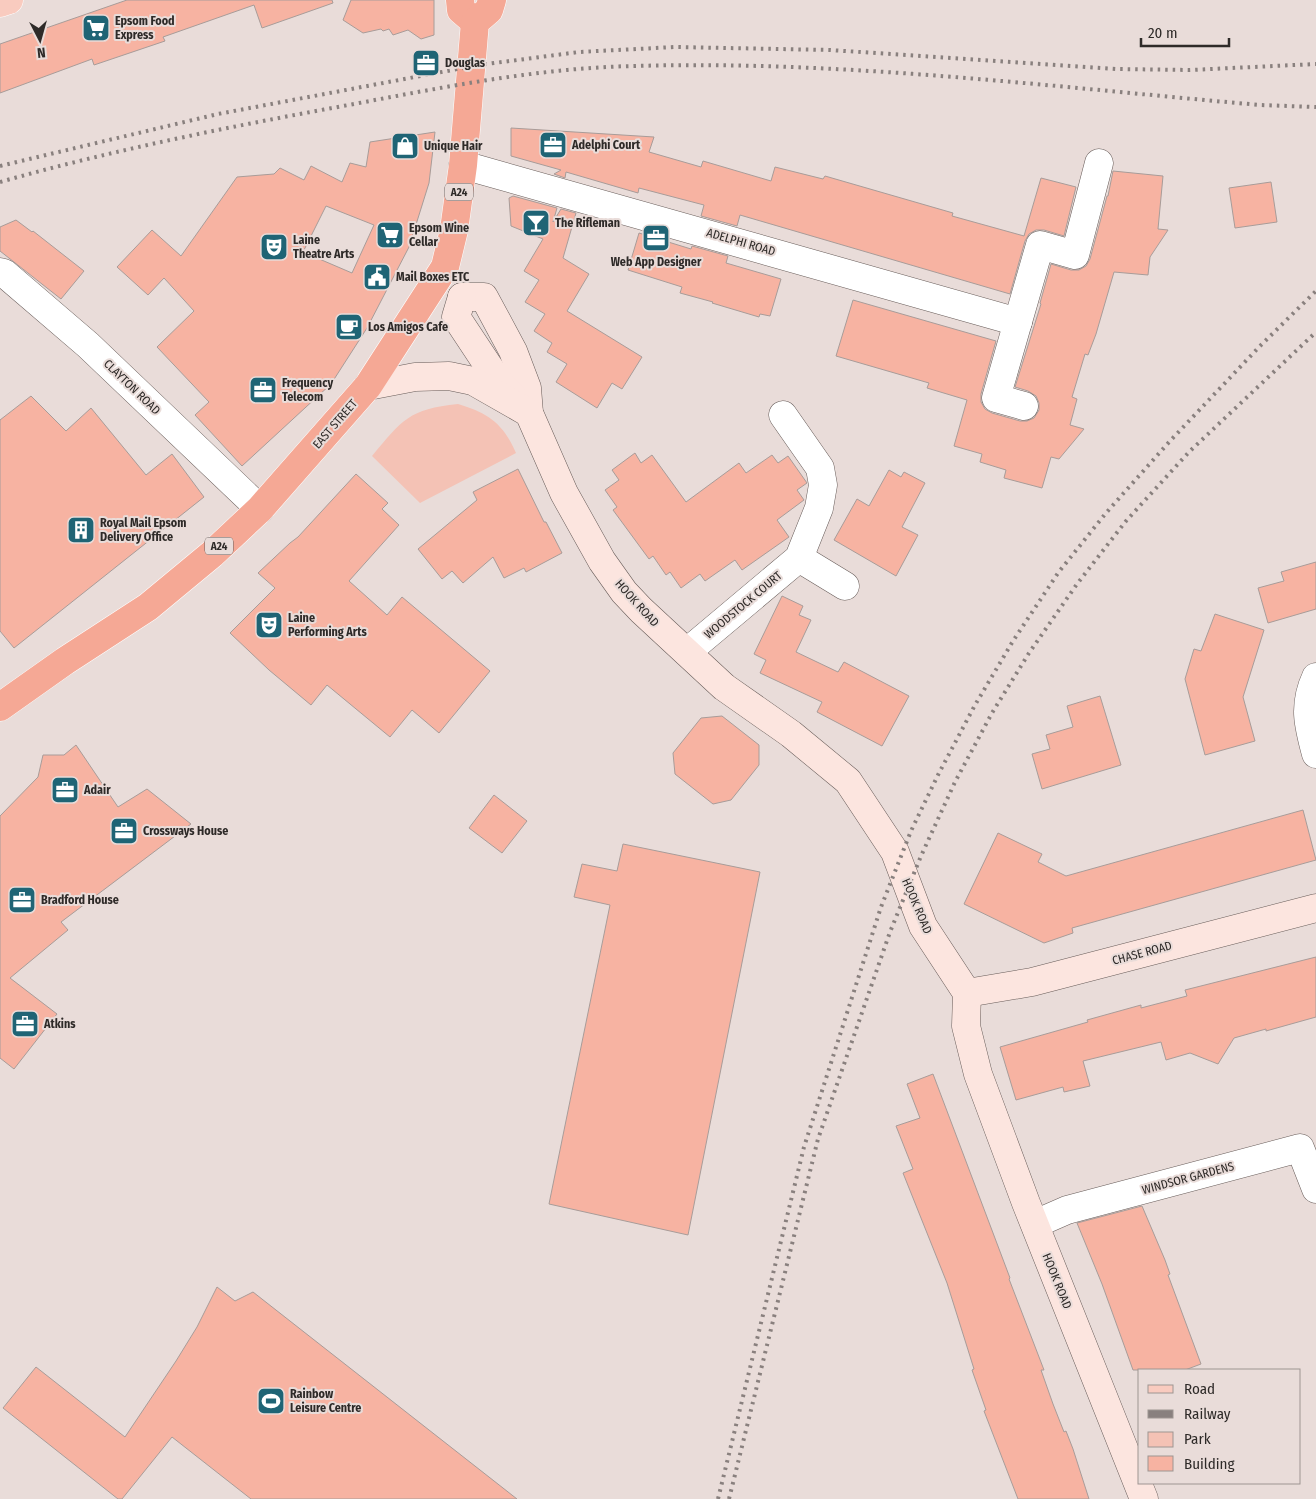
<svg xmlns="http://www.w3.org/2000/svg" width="1316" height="1499" viewBox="0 0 1316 1499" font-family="'Fira Sans Condensed',sans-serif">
<rect width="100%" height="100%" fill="#e9dcd9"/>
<path fill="#f4c2b5" d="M458 404C488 413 503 423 516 453L420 503 372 456C402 420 409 409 458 404Z"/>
<g fill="#f7b3a2" stroke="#a89c99" fill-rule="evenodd">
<polygon points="127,0 332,0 333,3 262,28 254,5 163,37 165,41 94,65 92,59 0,93 0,44"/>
<polygon points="351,0 434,0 434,35 421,39 408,30 393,35 389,29 383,31 381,29 363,33 343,20"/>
<polygon points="511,128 654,137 649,152 701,167 703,161 771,181 775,167 823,179 825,176 953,213 952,216 1024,236 1041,178 1076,187 1064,236 1044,230 1036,230 1029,234 1025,241 1010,294 740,215 737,226 701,216 704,205 639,188 638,193 566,172 565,178 554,174 561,170 511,156"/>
<path d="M435 132 429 183 409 247 367 328 331 384 242 466 195 415 209 402 157 347 194 311 164 278 148 295 117 267 152 230 181 256 237 177 274 174 280 168 304 180 311 166 342 182 350 163 366 167 370 142ZM326 206 374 225 352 273 303 252Z"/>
<polygon points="1113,171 1163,176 1158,229 1168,230 1150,257 1148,275 1114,272 1096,334 1088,355 1085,354 1072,397 1077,399 1070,425 1084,429 1059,459 1051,457 1042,488 1004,478 1006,470 980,462 982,454 954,446 967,400 927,388 929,383 836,356 853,300 996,341 981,394 981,402 985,409 992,413 1020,421 1027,421 1034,418 1039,410 1039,403 1036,396 1028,391 1015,387 1041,304 1040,303 1051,264 1071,270 1079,270 1086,266 1090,259 1107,196 1108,196"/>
<polygon points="1271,182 1277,222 1235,228 1229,188"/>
<polygon points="513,196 557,208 553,222 561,209 576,213 563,258 589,274 567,311 642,357 622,389 612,383 597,408 556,382 567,364 547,352 552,343 534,331 545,314 525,302 539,280 524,271 543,239 511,226 509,198"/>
<polygon points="16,220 32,232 33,231 84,271 61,299 0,251 0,227"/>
<polygon points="639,233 691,249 692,246 728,256 726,263 781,279 770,316 760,314 759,317 712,303 713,302 680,293 682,287 628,270"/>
<polygon points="31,396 66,431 91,408 146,475 172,454 204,497 14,648 0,631 0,420"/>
<polygon points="635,453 641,463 652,455 686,502 739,463 746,473 772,455 778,463 788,456 807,483 797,490 804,500 777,520 789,537 742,570 735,560 705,581 700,574 681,588 670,572 666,575 653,556 649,559 613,510 617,507 605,490 619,480 612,470"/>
<polygon points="518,469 544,522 546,522 562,553 526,572 524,568 504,578 493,557 463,583 452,571 442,579 418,549 477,500 473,492"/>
<polygon points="889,470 901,477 904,472 925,483 902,527 918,535 896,576 834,540 857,499 869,506"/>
<polygon points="356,474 388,503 382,509 399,525 349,581 387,615 402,597 490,671 439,733 412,710 390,737 327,685 311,705 269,670 230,633 275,588 258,573 290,543 298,537"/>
<polygon points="1316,562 1316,609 1268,623 1258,588 1284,581 1281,572"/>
<polygon points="782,596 803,606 799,615 811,620 796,652 838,672 844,662 909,696 882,746 817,712 822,702 760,673 766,660 754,654"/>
<polygon points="1215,614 1264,630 1243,697 1255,741 1205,755 1185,679 1194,649 1201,651"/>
<polygon points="1100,696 1121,765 1042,789 1032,754 1050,749 1046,735 1073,727 1067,706"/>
<polygon points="722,716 759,745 759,765 731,800 713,804 675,774 673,753 701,718"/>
<polygon points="76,745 118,807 147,789 191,824 61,922 68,930 10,978 57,1014 14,1069 0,1058 0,816 38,777 43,755 64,755"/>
<polygon points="494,795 527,821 502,853 469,828"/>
<polygon points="1303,810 1316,860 1072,928 1073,933 1044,943 964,904 998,833 1042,854 1038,862 1066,876"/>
<polygon points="623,844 760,872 688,1235 549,1204 610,905 574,897 582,864 617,871"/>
<polygon points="1316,957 1316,1017 1266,1031 1266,1029 1234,1038 1218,1064 1190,1053 1166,1060 1161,1042 1083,1061 1090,1086 1064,1092 1063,1087 1016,1100 1000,1047 1088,1022 1087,1020 1141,1005 1141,1008 1187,996 1185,990"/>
<polygon points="933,1074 1010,1278 1009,1279 1044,1370 1041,1370 1053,1404 1064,1432 1066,1431 1073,1449 1089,1499 1018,1499 984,1411 986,1410 972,1370 974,1369 947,1283 903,1173 913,1169 896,1126 920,1118 907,1084"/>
<polygon points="1142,1206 1165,1260 1170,1274 1168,1275 1201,1364 1185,1370 1133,1370 1102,1284 1077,1223"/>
<polygon points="217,1287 235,1301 253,1292 517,1499 251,1499 172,1437 122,1499 118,1499 3,1408 36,1367 125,1437 176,1361 197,1327"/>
</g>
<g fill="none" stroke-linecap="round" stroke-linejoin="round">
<defs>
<g id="street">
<polyline points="463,165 1018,322"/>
<polyline points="0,272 4,273 88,345 260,509"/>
<polyline points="1024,406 996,398 1040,245 1075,255 1099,163"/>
<polyline points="799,558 845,586"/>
<polyline points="687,652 799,558 819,508 823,485 820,468 783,415"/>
<path d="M1316 677C1303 705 1308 725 1316 754"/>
<polyline points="1035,1224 1067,1210 1300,1148 1316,1189"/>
</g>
<g id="secondary">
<polyline points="462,297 484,297 513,351 527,388 529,413 564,493 602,561 624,592 641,610 724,687 791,734 848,781 895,852 923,926 967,993 966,1026 978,1074 1026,1203 1144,1499"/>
<polyline points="462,297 456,317 501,385 514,398"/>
<polyline points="368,386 415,377 449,376 473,381 529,413"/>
<polyline points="967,993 1032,982 1316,908"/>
</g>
<polyline id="primary" points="0,3 9,0"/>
<g id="highway">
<polyline points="460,0 461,10 475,22"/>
<polyline points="0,707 65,661 148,607 212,554 260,509 368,386 445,267 454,230 463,165 475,22 489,10 492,0"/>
</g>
</defs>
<use href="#street" stroke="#675c59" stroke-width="29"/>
<use href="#secondary" stroke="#675c59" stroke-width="29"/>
<use href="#primary" stroke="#fff" stroke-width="29"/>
<use href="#highway" stroke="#fff" stroke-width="29"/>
<use href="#street" stroke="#fff" stroke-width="28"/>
<use href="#secondary" stroke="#fce5df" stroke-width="28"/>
<use href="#primary" stroke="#f9cbbf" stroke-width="28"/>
<use href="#highway" stroke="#f5a895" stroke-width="28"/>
<g stroke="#89807e" stroke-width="4" stroke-dasharray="2.5 5" stroke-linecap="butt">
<polyline points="0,166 218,114 479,65 579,52 675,47 830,50 1117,69 1190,70 1316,64"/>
<path d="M0 182C113 150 228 127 343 106 440 88 536 68 634 66 844 60 1052 87 1260 105L1316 107"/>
<polyline points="718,1499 804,1147 881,907 911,831 939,773 975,705 1013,641 1058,573 1106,513 1170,441 1260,346 1316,291"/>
<polyline points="729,1499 818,1139 890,932 921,856 955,782 992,713 1029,653 1077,584 1126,521 1189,452 1316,332"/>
</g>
</g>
<defs>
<symbol id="supermarket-square" viewBox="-11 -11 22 22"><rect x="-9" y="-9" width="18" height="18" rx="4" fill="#1f6475" stroke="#e9dcd9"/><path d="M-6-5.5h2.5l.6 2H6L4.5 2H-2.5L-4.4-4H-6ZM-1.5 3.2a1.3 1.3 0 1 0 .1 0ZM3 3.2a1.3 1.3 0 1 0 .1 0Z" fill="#fff"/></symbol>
<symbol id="office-square" viewBox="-11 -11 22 22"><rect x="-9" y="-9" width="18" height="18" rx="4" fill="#1f6475" stroke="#e9dcd9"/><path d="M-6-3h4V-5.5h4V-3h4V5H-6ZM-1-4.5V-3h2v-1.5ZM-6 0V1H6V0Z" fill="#fff"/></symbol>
<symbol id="shop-square" viewBox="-11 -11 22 22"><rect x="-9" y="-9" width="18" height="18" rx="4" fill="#1f6475" stroke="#e9dcd9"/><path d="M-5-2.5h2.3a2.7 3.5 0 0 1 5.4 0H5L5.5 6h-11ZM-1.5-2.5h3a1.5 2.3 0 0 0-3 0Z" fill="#fff"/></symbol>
<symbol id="bar-square" viewBox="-11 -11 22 22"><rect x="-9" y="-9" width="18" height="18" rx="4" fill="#1f6475" stroke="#e9dcd9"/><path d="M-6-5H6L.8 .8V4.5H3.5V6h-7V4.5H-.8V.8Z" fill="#fff"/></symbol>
<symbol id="theatre-square" viewBox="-11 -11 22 22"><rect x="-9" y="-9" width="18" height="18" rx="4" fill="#1f6475" stroke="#e9dcd9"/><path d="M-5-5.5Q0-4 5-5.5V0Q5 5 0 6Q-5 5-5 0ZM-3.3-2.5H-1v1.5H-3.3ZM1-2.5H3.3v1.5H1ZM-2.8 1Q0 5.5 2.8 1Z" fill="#fff"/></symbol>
<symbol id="civic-square" viewBox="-11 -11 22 22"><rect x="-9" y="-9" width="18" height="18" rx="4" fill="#1f6475" stroke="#e9dcd9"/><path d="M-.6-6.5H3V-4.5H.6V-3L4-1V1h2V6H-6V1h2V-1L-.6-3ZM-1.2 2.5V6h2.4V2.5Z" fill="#fff"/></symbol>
<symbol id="cafe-square" viewBox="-11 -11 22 22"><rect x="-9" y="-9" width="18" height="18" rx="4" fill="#1f6475" stroke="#e9dcd9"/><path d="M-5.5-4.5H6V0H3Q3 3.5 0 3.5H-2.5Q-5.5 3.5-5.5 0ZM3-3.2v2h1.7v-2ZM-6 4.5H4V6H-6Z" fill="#fff"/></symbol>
<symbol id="building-square" viewBox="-11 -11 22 22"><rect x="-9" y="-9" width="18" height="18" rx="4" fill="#1f6475" stroke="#e9dcd9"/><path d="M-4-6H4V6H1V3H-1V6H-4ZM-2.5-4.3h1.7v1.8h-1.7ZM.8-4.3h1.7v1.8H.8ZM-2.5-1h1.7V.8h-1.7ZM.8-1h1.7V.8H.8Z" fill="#fff"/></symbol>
<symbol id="stadium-square" viewBox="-11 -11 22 22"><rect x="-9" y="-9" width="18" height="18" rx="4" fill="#1f6475" stroke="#e9dcd9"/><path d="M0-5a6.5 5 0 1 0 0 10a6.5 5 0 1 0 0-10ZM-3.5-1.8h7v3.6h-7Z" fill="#fff"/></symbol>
</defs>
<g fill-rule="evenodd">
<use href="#supermarket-square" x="80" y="12" width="32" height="32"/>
<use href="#office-square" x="410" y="47" width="32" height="32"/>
<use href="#office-square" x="537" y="129" width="32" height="32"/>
<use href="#shop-square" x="389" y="130" width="32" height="32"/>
<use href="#bar-square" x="520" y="207" width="32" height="32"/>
<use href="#supermarket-square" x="374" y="219" width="32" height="32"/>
<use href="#office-square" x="640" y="222" width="32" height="32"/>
<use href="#theatre-square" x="258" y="231" width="32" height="32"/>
<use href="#civic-square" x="361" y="261" width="32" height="32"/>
<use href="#cafe-square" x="333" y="311" width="32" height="32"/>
<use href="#office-square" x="247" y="374" width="32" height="32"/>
<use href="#building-square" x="65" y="514" width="32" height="32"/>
<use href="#theatre-square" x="253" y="609" width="32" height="32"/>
<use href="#office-square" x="49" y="774" width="32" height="32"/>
<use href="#office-square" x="108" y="815" width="32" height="32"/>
<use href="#office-square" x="6" y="884" width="32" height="32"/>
<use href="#office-square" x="9" y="1008" width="32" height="32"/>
<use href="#stadium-square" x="255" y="1385" width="32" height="32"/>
</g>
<g text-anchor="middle" stroke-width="4" stroke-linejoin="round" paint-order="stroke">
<g fill="#e9dcd9" stroke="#665f5d" stroke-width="1">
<rect x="445" y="183.5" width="28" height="17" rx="4"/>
<rect x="205" y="537.5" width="28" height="17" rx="4"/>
</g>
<g font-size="11" font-weight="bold" fill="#2e2a28">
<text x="459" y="196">A24</text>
<text x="219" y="550">A24</text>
</g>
<g font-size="12" font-weight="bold" fill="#2e2a28" stroke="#e9dcd9" text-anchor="start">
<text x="115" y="25">Epsom Food<tspan x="115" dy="14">Express</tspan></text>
<text x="445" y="67">Douglas</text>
<text x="572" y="149">Adelphi Court</text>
<text x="424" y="150">Unique Hair</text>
<text x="555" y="227">The Rifleman</text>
<text x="409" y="232">Epsom Wine<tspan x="409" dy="14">Cellar</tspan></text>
<text x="293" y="244">Laine<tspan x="293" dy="14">Theatre Arts</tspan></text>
<text x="656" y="266" text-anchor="middle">Web App Designer</text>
<text x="396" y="281">Mail Boxes ETC</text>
<text x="368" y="331">Los Amigos Cafe</text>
<text x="282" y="387">Frequency<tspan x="282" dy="14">Telecom</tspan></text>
<text x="100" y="527">Royal Mail Epsom<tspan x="100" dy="14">Delivery Office</tspan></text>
<text x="288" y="622">Laine<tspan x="288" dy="14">Performing Arts</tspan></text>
<text x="84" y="794">Adair</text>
<text x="143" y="835">Crossways House</text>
<text x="41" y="904">Bradford House</text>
<text x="44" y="1028">Atkins</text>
<text x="290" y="1398">Rainbow<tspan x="290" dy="14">Leisure Centre</tspan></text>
</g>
<g font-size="12" fill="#2e2a28" stroke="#e9dcd9">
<text transform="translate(741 242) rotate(16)" y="4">ADELPHI ROAD</text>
<text transform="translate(132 387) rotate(44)" y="4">CLAYTON ROAD</text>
<text transform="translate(335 424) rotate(-49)" y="4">EAST STREET</text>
<text transform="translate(637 603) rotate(48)" y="4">HOOK ROAD</text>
<text transform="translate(743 605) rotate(-40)" y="4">WOODSTOCK COURT</text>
<text transform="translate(917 906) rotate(67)" y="4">HOOK ROAD</text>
<text transform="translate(1142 953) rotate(-15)" y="4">CHASE ROAD</text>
<text transform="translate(1188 1178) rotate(-15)" y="4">WINDSOR GARDENS</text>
<text transform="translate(1057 1281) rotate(68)" y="4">HOOK ROAD</text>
</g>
</g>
<rect x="1138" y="1369" width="162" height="115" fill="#e9dcd9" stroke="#9e9592"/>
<rect x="1148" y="1385" width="25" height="8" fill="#f9cbbf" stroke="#9e9592"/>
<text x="1184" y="1394" font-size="15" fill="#2e2a28">Road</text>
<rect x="1148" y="1410" width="25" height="8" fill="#89807e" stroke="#9e9592"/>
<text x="1184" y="1419" font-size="15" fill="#2e2a28">Railway</text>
<rect x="1148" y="1432" width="25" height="15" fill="#f4c2b5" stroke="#9e9592"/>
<text x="1184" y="1444" font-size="15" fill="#2e2a28">Park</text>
<rect x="1148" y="1456" width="25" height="15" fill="#f7b3a2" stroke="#9e9592"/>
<text x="1184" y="1469" font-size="15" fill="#2e2a28">Building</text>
<g transform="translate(40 40) rotate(174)" stroke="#e9dcd9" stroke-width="4" paint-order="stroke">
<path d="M0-4L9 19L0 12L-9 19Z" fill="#2e2a28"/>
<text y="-8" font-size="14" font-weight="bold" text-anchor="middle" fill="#2e2a28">N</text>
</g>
<path d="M1141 38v8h88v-8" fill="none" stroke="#2e2a28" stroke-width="2.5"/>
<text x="1148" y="38" font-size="15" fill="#2e2a28" stroke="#e9dcd9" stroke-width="4" paint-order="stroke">20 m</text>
</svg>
